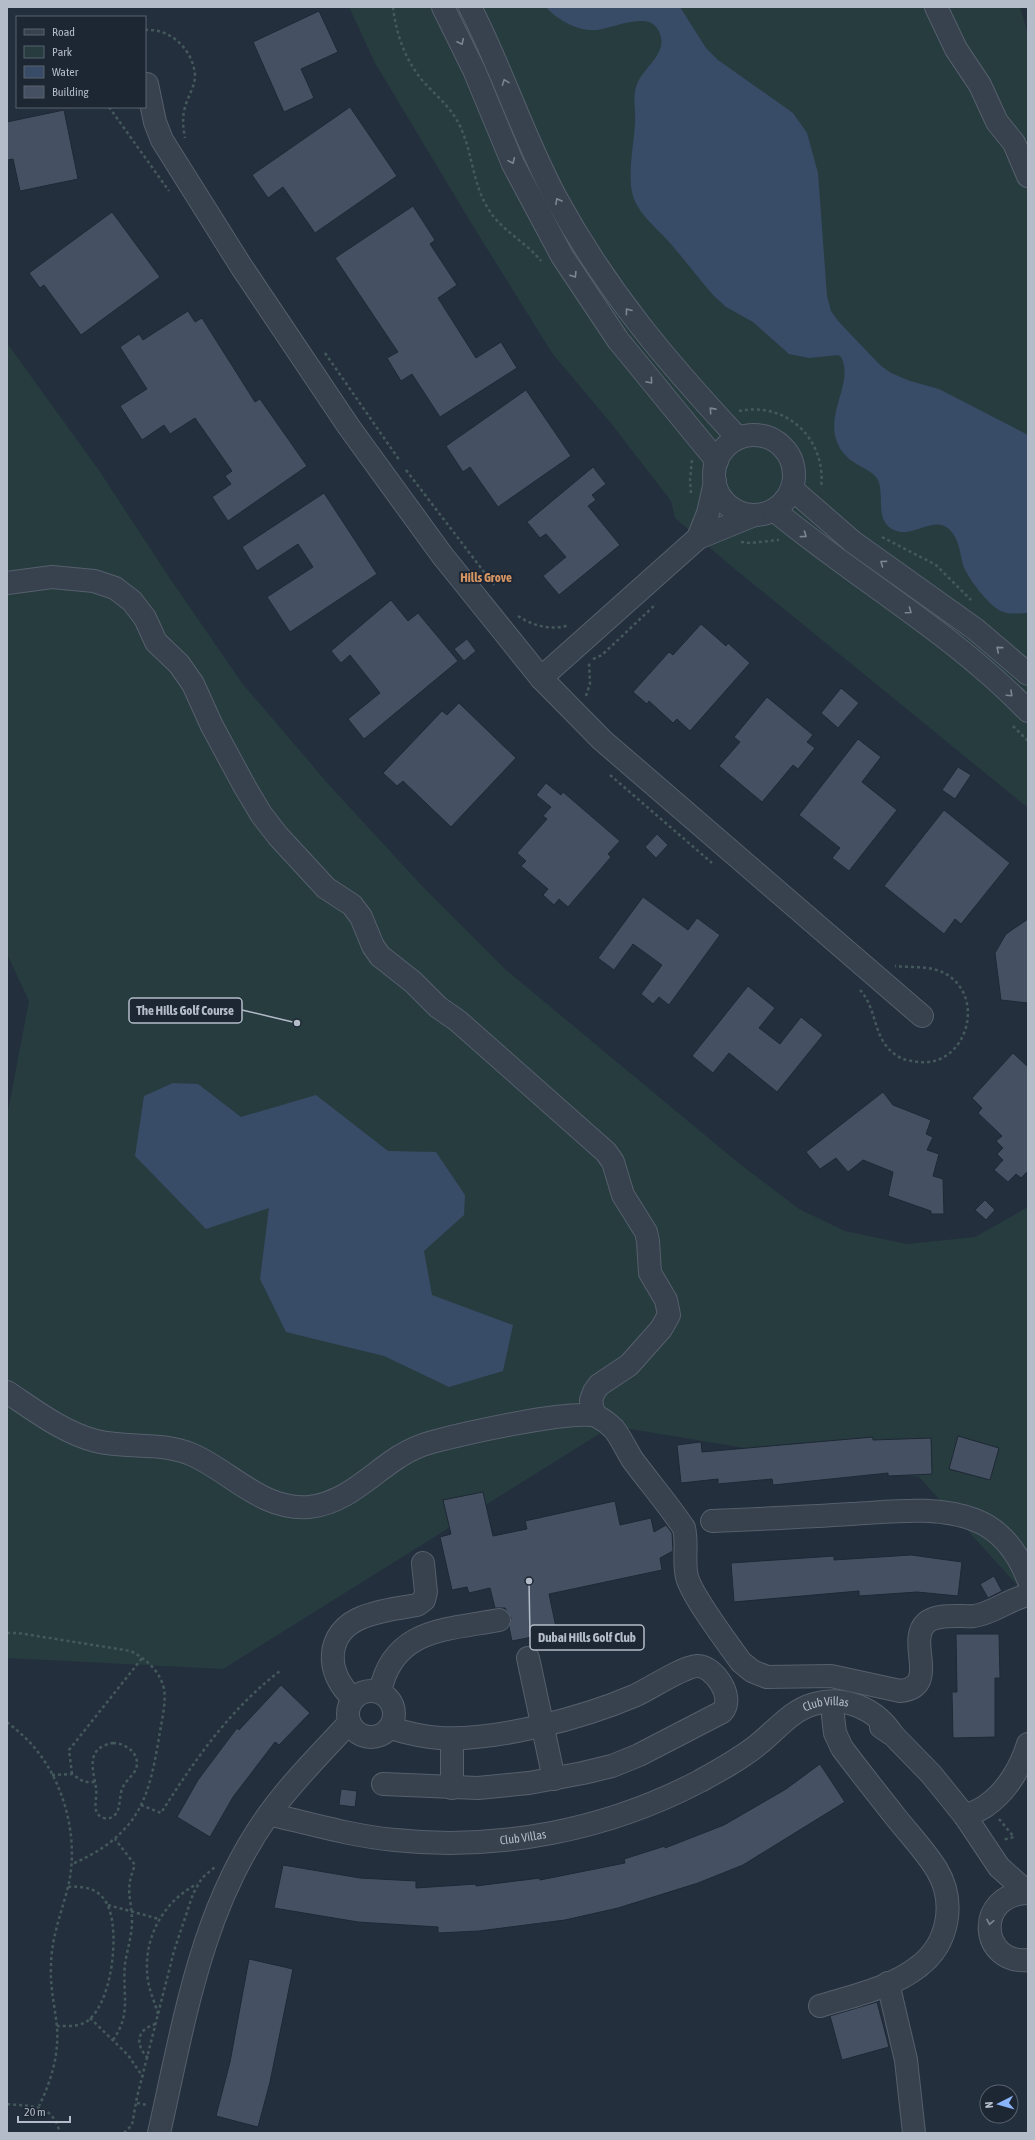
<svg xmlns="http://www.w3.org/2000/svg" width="1035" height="2140" viewBox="0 0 1035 2140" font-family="'Asap Condensed',sans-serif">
<rect width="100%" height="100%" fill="#242f3e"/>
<g fill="#263c3f">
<polygon points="349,7 1020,7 1028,34 1028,808 730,565 675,518 671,501 610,422 552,353 473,226 375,63"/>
<polygon points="7,343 98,469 171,580 242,683 330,786 423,887 505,969 736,1161 799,1209 845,1231 907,1244 975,1237 1028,1207 1028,1597 919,1477 612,1426 223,1669 7,1658 7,1116 29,1001 7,954"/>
</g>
<g fill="#394c67">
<path d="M546 7H680L706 48 718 60 793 113 807 133 818 173 827 296 831 311 838 321 880 365 891 373 910 381 939 389 1028 435V613C1019 613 1009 615 1001 611 989 606 967 577 963 565 960 553 959 538 949 529 933 515 912 539 894 530 874 521 885 496 878 480 871 466 844 466 836 439 827 411 854 381 841 357L838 355 809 358 789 354 753 322 726 307 713 295C698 278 685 260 670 243 658 229 639 215 633 196 627 175 634 144 635 123 636 110 632 96 637 84 645 65 672 51 657 28 646 11 609 30 594 30 577 31 556 19 546 7Z"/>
<polygon points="173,1083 198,1084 241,1117 316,1095 388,1151 436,1152 465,1195 464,1215 424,1251 432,1295 513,1325 503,1371 449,1387 384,1356 286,1332 260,1279 269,1208 206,1229 135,1156 144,1096"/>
</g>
<g fill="#455162" stroke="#1f2835">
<polygon points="319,11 338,52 301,69 314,98 284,112 253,42"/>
<polygon points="350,107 397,176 315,233 283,187 268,198 252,175"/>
<polygon points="64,110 78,179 20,191 13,159 7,160 7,122"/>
<polygon points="413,206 435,240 430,244 457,285 438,298 476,358 501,342 517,368 440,417 412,374 401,381 387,358 398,352 335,258"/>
<polygon points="112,212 160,277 81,335 44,285 40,288 29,273"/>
<polygon points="188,311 195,322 202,318 255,402 260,399 307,466 228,521 212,497 231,484 225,476 232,471 195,418 170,434 164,425 142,440 120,406 147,389 120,347 139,334 143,340"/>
<polygon points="526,390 571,456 498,507 470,467 463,472 446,446"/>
<polygon points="593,467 606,484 592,495 596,500 588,506 620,545 559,595 543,576 566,557 546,534 540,538 527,522"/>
<polygon points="324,493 377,574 290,632 267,597 313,567 298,544 257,571 242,547"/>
<polygon points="391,600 408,621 418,613 458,661 364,739 348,719 380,693 350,655 341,663 331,651"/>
<polygon points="701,624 726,646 728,643 750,663 690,731 677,719 673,723 649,701 647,704 633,692 669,652 673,655"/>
<polygon points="467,639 476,651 464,661 454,649"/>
<polygon points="841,688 859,703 838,728 821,713"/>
<polygon points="767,697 813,735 807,742 815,748 798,769 793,765 762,802 719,766 740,742 734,737"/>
<polygon points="459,703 516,758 451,827 403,781 397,786 383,773 442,711 447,715"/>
<polygon points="858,739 881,757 862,782 897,810 849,871 832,858 840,848 799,815"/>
<polygon points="958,767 971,775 955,799 942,790"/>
<polygon points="546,783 561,795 563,792 620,841 608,854 611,857 568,907 559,899 554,905 543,895 548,889 521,866 526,861 517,853 547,819 543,816 551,807 536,795"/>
<polygon points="944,810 1010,863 961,924 955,919 944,934 884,886"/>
<polygon points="657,834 668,845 656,858 645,847"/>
<polygon points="643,897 688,930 697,918 720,935 669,1005 659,997 653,1004 641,994 662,965 633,944 614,970 598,958"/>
<polygon points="1028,919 1028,1003 1001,1000 995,953 1006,934"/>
<polygon points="748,986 775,1008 759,1028 780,1044 801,1017 823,1035 777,1092 729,1053 713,1073 692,1056"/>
<polygon points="1013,1053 1028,1067 1028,1171 1021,1178 1016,1174 1008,1182 994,1170 1003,1160 997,1154 1003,1148 996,1141 1002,1136 978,1113 982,1108 972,1098"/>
<polygon points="883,1092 893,1105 931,1120 926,1134 933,1137 927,1150 939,1154 933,1176 943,1179 944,1214 931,1214 931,1211 888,1196 893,1172 863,1160 848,1172 836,1158 820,1169 806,1152"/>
<polygon points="985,1200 995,1210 986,1220 975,1210"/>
<polygon points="958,1436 999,1448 990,1480 949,1469"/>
<polygon points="873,1437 873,1440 931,1438 932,1474 888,1476 888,1473 773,1485 772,1479 718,1484 718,1479 681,1483 677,1445 701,1442 702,1452"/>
<polygon points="483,1492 493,1536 527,1529 525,1521 615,1501 620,1525 651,1518 654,1532 666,1525 672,1533 673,1551 660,1558 662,1570 549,1594 557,1632 512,1641 509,1627 511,1618 505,1608 495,1608 490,1588 469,1593 467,1587 452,1590 440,1537 451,1534 443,1500"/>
<polygon points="911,1555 962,1562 958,1596 917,1592 859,1596 859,1591 734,1602 731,1563 834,1556 834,1560"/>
<polygon points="994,1576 1002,1591 988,1598 980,1584"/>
<polygon points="956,1634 999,1634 1000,1678 995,1678 995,1737 953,1738 952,1692 957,1692"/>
<polygon points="281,1685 310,1713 279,1745 275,1742 233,1797 210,1837 177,1817 198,1780 237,1728 239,1730"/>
<polygon points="820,1764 845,1802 743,1865 698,1883 618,1908 565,1920 479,1931 438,1933 438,1927 358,1922 274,1908 283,1865 360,1878 416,1881 416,1888 476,1884 476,1886 540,1878 540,1880 625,1863 624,1859 665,1846 665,1848 724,1825 786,1789"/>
<polygon points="341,1789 357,1791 355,1807 339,1805"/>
<polygon points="249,1959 293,1969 270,2082 258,2127 216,2116 230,2062"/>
<polygon points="877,2002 889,2047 842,2060 830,2016"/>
</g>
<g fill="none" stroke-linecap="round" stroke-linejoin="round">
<defs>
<g id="minor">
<polyline points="443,7 474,70 513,164 562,256 618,340 717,461"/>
<path d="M470 7C502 69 523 136 556 198 606 290 667 362 738 438"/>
<polyline points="936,7 956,49 980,85 997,122 1014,143 1028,176"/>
<polyline points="147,84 155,122 162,140 241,266 349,427 442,555 541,678 602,740 922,1016"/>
<circle cx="754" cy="475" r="40"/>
<polyline points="792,489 853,542 975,629 1028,674"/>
<path d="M774 510C857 579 953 633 1028 711"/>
<polyline points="698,538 708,513 715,482"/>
<polyline points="7,583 52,577 94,581 115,588 132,601 145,618 156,642 179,664 193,684 212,726 245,787 261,814 278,836 326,888 352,905 361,917 373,946 380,956 413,982 438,1007 458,1021 606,1152 613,1162 623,1195 646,1232 648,1241 650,1273 666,1300 669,1315 661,1329 629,1365 599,1385 594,1392 591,1400 594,1415"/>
<polyline points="541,678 698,538 752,516"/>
<path d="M7 1392C34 1410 64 1433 96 1441 129 1449 160 1441 193 1455 231 1472 263 1511 309 1507 346 1503 370 1475 400 1456 410 1450 421 1445 432 1442 459 1435 578 1407 598 1417 604 1420 609 1424 614 1429 621 1438 626 1449 632 1459 649 1482 668 1504 684 1528 688 1544 683 1561 687 1577 692 1596 728 1644 741 1662L752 1671 767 1677 831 1676 900 1691C941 1687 906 1642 926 1623 937 1613 960 1617 974 1616 994 1613 1009 1599 1028 1595"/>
<path d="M712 1521C758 1519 805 1517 851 1514 891 1512 936 1505 975 1520 1001 1530 1018 1553 1028 1579"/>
<polyline points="528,1658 554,1779"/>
<circle cx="371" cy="1714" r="23"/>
<path d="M380 1692C393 1628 446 1630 499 1620"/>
<path d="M353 1698C325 1674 324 1632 363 1617 380 1610 399 1608 417 1605L424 1600 426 1592 423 1563"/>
<polyline points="881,1727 893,1735 931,1774 965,1816 999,1867 1028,1893"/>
<path d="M383 1784 478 1788 529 1783 583 1773 612 1766 639 1755 722 1712C736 1697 713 1665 697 1666 682 1667 650 1689 634 1696 582 1718 497 1741 440 1738 423 1737 407 1733 390 1728"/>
<polyline points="452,1788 452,1739"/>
<path id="s1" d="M269 1814C311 1824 352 1836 395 1840 499 1851 607 1830 700 1781 720 1770 742 1758 760 1743 777 1729 792 1710 814 1704 846 1695 876 1709 893 1735"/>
<path d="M965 1816C972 1813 981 1810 987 1805 1007 1791 1021 1767 1028 1744"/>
<path d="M1028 1893C974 1894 980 1965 1028 1960"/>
<polyline points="888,1983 906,2060 914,2133"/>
<path d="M820 2006C852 1996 891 1988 918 1967 949 1944 956 1902 937 1870 926 1852 911 1836 898 1820 879 1796 860 1772 842 1748L835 1733 833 1716"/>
<path d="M159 2133C184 2023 201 1908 269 1814 292 1782 322 1752 349 1723"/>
</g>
</defs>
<use href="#minor" stroke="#565f6c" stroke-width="24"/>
<g stroke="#44595c" stroke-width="2.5" stroke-dasharray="3 3" stroke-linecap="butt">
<path d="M393 7C396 34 405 59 422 80 435 95 450 106 459 124 473 152 472 184 489 210 502 231 526 242 541 261"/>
<path d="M145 30C171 28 193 50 195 75 195 87 188 96 185 107 182 118 183 127 185 138"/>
<polyline points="109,107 169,191"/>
<polyline points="325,353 400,461"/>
<path d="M739 411C787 401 827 440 821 488"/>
<polyline points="406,470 494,585"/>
<polyline points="691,493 690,480 692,460"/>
<polyline points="882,537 936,565 971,600"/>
<polyline points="741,542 750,543 779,540"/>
<path d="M518 616C533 626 552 631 569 625"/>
<polyline points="593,659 602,655 656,604"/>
<polyline points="586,696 590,684 589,662"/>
<polyline points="1013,726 1028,741"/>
<polyline points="610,775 712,863"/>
<path d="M860 990C878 1009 872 1039 896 1055 902 1060 911 1061 919 1062 966 1067 987 998 946 974 931 965 912 968 895 966"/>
<path d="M7 1633H18L131 1651C147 1660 160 1671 164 1689 166 1701 163 1714 161 1726 155 1759 151 1797 129 1824 113 1843 95 1854 72 1864"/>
<path d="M7 1722C18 1731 29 1740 38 1752 66 1788 79 1842 68 1887 61 1914 51 1939 51 1967 50 1988 55 2007 57 2027 59 2056 51 2081 39 2106"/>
<path d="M113 1743C126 1743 141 1754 136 1769 133 1776 125 1781 122 1789 119 1797 121 1808 115 1815 112 1818 108 1819 104 1818 90 1814 98 1798 96 1788 93 1769 85 1748 113 1743Z"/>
<polyline points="72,1774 69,1750 143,1657"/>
<polyline points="52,1775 72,1774 84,1782 95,1782"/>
<path d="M141 1805 161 1813C194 1761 230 1709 280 1671"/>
<polyline points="999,1819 1014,1837 1006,1839 1004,1841"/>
<polyline points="108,1905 159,1919"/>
<path d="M158 2014C155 2003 150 1992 148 1981 142 1941 161 1903 197 1884"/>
<polyline points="90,2018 128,2055 143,2077"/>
<path d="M57 2026C65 2026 76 2027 84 2023 112 2009 121 1930 107 1904 99 1888 84 1886 68 1887"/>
<path d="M113 2040C132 2013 122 1994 125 1964 127 1950 132 1936 132 1922 132 1897 124 1892 135 1865L115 1839"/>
<path d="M148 2058C134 2044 137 2029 156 2024"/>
<polyline points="137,2103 147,2105"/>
<path d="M7 2104C31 2107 52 2102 60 2133"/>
<polyline points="124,2133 132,2125 137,2097 174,1951 193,1894 202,1878 215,1867"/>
</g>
<use href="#minor" stroke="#38414e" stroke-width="22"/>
</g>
<defs><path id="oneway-chevron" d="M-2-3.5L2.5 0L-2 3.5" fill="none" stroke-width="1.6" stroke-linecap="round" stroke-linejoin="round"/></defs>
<g stroke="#7c8592">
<use href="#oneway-chevron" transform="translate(461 42) rotate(64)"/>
<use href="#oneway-chevron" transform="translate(505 82) rotate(-111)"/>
<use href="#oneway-chevron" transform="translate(512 161) rotate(66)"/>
<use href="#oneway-chevron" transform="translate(558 201) rotate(-119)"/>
<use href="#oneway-chevron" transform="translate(574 275) rotate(58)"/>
<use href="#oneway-chevron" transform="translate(628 311) rotate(-127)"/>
<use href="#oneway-chevron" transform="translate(650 381) rotate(50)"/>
<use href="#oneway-chevron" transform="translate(712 410) rotate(-132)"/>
<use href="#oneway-chevron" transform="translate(804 535) rotate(36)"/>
<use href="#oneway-chevron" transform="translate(883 563) rotate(-144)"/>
<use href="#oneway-chevron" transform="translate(909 611) rotate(35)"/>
<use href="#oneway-chevron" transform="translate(999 649) rotate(-140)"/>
<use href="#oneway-chevron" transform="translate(1010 694) rotate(43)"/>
<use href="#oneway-chevron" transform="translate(990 1922) rotate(101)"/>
</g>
<g text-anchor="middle" stroke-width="4" stroke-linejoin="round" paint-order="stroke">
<g font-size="12" fill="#b4bcc9" stroke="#1d2633">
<text dy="4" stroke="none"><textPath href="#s1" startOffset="594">Club Villas</textPath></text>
<text dy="4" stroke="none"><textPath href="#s1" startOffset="257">Club Villas</textPath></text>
</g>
<g font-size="13" font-weight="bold" fill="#d59563" stroke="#1d2633">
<text x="486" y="582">Hills Grove</text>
</g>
</g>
<path fill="none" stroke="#b4bcc9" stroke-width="1.5" d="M297 1023L242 1010M529 1581L530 1637"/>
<g fill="#b4bcc9" stroke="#1d2633" stroke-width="1.5">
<circle cx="297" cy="1023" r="4"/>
<circle cx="529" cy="1581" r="4"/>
</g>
<g fill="#1d2633" stroke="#b4bcc9" stroke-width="1.5">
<rect x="129" y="998" width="113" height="25" rx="4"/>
<rect x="530" y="1625" width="114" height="25" rx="4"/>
</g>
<g font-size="13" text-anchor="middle" font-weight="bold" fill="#b4bcc9">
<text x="185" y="1015">The Hills Golf Course</text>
<text x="587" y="1642">Dubai Hills Golf Club</text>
</g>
<rect width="1035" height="2140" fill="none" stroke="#b4bcc9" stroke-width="16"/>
<rect x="16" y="16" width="130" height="92" fill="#1d2633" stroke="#59626f"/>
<rect x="24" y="29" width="20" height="6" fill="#38414e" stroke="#59626f"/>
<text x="52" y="36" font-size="12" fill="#b4bcc9">Road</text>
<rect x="24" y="46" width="20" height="12" fill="#263c3f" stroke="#59626f"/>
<text x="52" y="56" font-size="12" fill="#b4bcc9">Park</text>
<rect x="24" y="66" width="20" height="12" fill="#394c67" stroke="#59626f"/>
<text x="52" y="76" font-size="12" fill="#b4bcc9">Water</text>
<rect x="24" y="86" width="20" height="12" fill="#455162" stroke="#59626f"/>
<text x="52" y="96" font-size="12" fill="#b4bcc9">Building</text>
<g transform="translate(999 2104) rotate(264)"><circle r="19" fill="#1d2633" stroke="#59626f"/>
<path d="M0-3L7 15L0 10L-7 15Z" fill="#8ab4f8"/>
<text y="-6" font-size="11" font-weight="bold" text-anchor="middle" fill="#b4bcc9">N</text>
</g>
<path d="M18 2116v6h52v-6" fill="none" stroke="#b4bcc9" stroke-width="2"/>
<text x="24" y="2116" font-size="12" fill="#b4bcc9" stroke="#1d2633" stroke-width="3" paint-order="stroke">20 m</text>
</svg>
